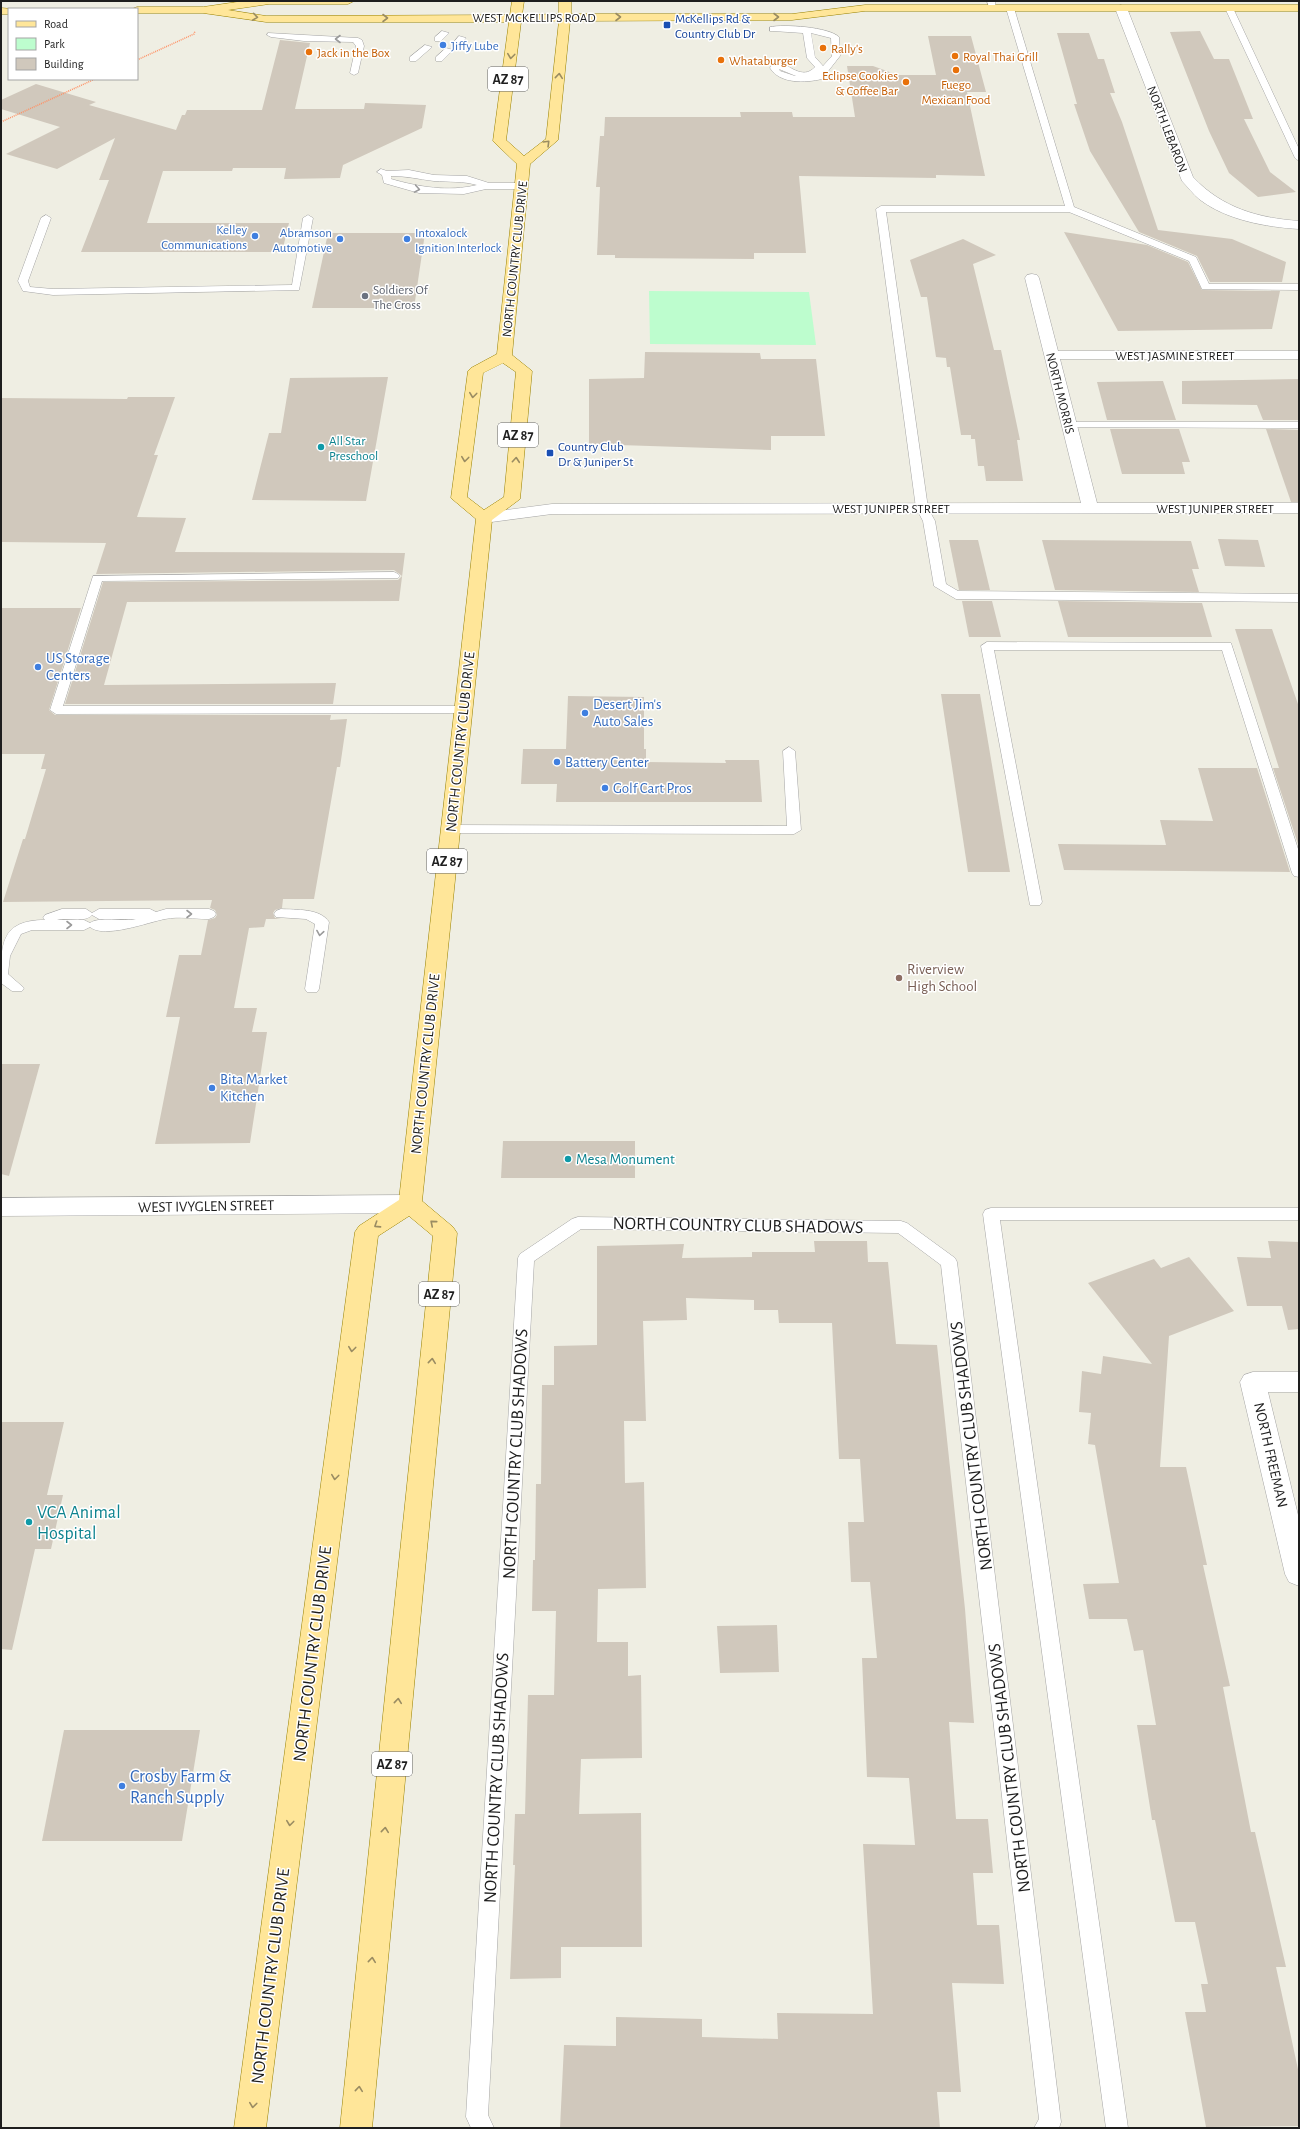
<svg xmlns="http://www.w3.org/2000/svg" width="1300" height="2129" viewBox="0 0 1300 2129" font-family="'Alegreya Sans',sans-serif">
<rect width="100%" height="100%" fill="#efeee3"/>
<polygon fill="#bdfdce" points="649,291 809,292 816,345 650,344"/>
<g fill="#d0c8bc">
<polygon points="1200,31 1214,59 1229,59 1253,119 1244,119 1270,172 1296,192 1258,197 1229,173 1209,131 1170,32"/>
<polygon points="1057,33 1089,33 1098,59 1104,59 1115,93 1110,93 1122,122 1158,230 1232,239 1286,262 1282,282 1210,282 1197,256 1139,232 1090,151 1074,104 1077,104"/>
<polygon points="928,36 971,36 986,92 967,92 985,176 936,175 936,178 799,176 806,253 754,253 754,259 615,258 615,255 597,255 600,187 596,187 600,136 604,136 605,117 741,117 740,112 792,112 793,117 855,117 847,66 873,66 898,75 936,75"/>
<polygon points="280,40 310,43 295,109 364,109 365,103 426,105 422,128 343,165 340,178 284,179 286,168 233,168 232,171 163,171 147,223 289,223 282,252 81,252 109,180 99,180 115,138 57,169 6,154 60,127 1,109 1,100 36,84 96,102 89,105 176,130 182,115 185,115 187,110 262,110"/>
<polygon points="1064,232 1147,245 1188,262 1202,290 1280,291 1272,329 1118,331"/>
<polygon points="328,233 425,233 414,308 312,308"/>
<polygon points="963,239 996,255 973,264 994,350 1001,350 1020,440 1017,440 1023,481 986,481 984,466 978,466 975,439 971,439 971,435 961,435 950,367 947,367 946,358 936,357 927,297 921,297 910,260"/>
<polygon points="645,352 760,353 761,359 816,359 825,436 771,436 771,450 589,444 589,379 644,378"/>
<polygon points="388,377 366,501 252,500 269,433 281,433 290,378"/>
<polygon points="1299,379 1299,420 1263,420 1257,405 1182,404 1182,381"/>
<polygon points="1163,381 1176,420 1107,420 1097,382"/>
<polygon points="128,397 175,397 154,455 158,455 137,517 186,518 175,552 405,553 399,601 127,602 104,685 336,683 333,704 65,704 103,582 398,580 402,576 394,570 96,574 106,543 1,542 1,398 127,399"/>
<polygon points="1110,429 1179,429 1190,462 1182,462 1185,474 1122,474"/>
<polygon points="1266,429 1299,430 1299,502 1291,502"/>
<polygon points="1218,539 1258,540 1265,567 1225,566"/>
<polygon points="949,540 978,540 990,590 959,590"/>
<polygon points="1042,540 1191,541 1199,569 1192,569 1199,592 1055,590"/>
<polygon points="962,601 992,601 1001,637 969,637"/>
<polygon points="1058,601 1202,603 1212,637 1068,637"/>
<polygon points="1,608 81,608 49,710 55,715 331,715 330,720 347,719 340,767 337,767 314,899 283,899 282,908 275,910 273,913 275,918 281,919 266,919 264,927 249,928 234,1008 257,1008 252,1032 267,1032 250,1143 155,1144 180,1017 166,1017 179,955 201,955 208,920 215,918 217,915 215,910 210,908 212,900 3,902 23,839 25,839 46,769 41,769 45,754 1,754"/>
<polygon points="1235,629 1272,629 1299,707 1299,847 1273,768 1279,768"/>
<polygon points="941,694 980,694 1010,872 968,872"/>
<polygon points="568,696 644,697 644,749 646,749 646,762 726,763 725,760 759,760 762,802 556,802 557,784 521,784 523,749 566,749"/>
<polygon points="1198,768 1257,768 1290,872 1064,870 1058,844 1166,845 1160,820 1213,821"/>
<polygon points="1,1064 40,1064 9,1176 1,1174"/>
<polygon points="503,1141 635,1141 635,1178 501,1178"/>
<polygon points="814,1241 867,1241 868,1262 888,1262 896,1344 937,1345 965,1609 974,1723 949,1722 956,1819 988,1819 993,1873 973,1873 977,1925 999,1925 1004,1984 952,1983 961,2092 937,2092 940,2128 560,2128 564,2045 616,2046 616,2017 702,2019 702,2037 778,2039 777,2013 873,2014 863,1844 915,1845 909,1778 867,1777 862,1658 877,1658 870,1582 851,1582 848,1522 864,1522 860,1459 839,1459 832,1323 779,1323 778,1310 754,1310 754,1300 686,1298 687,1320 643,1321 646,1421 624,1421 625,1483 644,1482 646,1588 598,1589 597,1642 628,1642 628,1676 641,1675 642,1758 581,1759 579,1814 641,1813 642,1947 561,1947 561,1978 510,1979 515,1865 513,1865 515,1814 525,1814 528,1695 554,1695 556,1611 532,1611 533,1560 535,1560 536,1484 541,1484 542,1385 554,1385 554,1346 597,1345 597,1246 684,1244 682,1258 752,1257 752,1252 815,1252"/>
<polygon points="1268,1241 1299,1242 1299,1329 1288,1330 1282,1306 1247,1306 1237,1257 1271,1258"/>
<polygon points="1189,1257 1234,1311 1169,1336 1160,1467 1186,1467 1207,1565 1203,1565 1230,1686 1223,1687 1251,1832 1255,1832 1286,1967 1276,1967 1299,2074 1299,2126 1206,2127 1185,2012 1206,2012 1201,1984 1208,1984 1195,1922 1175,1922 1155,1820 1152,1820 1137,1725 1156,1725 1143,1650 1134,1651 1127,1619 1089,1619 1083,1584 1119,1583 1095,1445 1088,1444 1091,1413 1079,1412 1082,1371 1101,1374 1103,1356 1152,1364 1088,1283 1154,1259 1161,1268"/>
<polygon points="1,1422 64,1422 47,1495 63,1495 51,1549 35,1549 12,1650 1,1649"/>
<polygon points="777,1625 779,1672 720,1673 717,1626"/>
<polygon points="64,1730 200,1730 182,1841 42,1841"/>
</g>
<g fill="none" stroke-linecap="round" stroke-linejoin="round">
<defs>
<g id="lane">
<polygon points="987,1 995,1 996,10 990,10"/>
<polygon points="1007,6 1014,8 1074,207 1196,257 1209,284 1299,284 1299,290 1202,289 1189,261 1069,212 886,212 928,508 935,521 946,584 958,591 1299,594 1299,602 956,599 934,586 923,521 916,508 876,209 881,206 1065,206 1006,8"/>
<polygon points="1226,6 1233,8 1299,149 1299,161 1295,158 1225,8"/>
<path d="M770 27C784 24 829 27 839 37L840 56 822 79C805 83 780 84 770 68L773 61H776C789 64 802 81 815 67L807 58 803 33 773 31H770ZM811 33 831 38 832 56 823 66 815 57ZM779 69 796 76H795L780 71Z"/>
<polygon points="442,31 449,33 441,41 435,41 435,37"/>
<polygon points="268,33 358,38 362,40 364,46 358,73 354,75 350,73 356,46 353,42 304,41 271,37 267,35"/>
<polygon points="459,36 466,38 461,44 455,44 454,42"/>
<polygon points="425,45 432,47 416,61 410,61 410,57"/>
<polygon points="446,48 453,50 442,61 436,61 436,57"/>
<path d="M381 169 387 171 409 170 434 175 467 176 489 183H522L527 186 522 189H486L464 194 419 193 384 183 382 175 377 172ZM391 176C407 176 418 179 434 181 449 182 463 181 477 185 448 192 419 187 391 179Z"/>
<polygon points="46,215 51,218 28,281 30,287 53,289 292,285 303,218 308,215 313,218 299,290 53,295 23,291 18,281 41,218"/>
<polygon points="1069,422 1299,422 1299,428 1065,427 1064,425 1065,423"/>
<polygon points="394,572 398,574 400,576 398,578 102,581 63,706 463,706 469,710 467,713 56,714 50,710 93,576"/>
<polygon points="987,642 1231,643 1299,852 1299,877 1294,876 1292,873 1222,650 994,650 1042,902 1040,905 1030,905 981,646"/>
<polygon points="789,747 795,751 801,830 794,834 451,833 444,829 451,825 787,826 783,751"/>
<path d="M62 909H86L92 913 99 909H150L156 912 166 909H209L214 911 216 914 214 917 209 919C195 919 179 916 165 919 149 922 104 939 90 927L84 930H32L21 934 10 956 8 974 24 988 22 991H12L1 983C1 945 0 920 45 920L43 918 45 915ZM92 915 99 919H136C123 922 99 916 90 923L84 920H57C67 917 86 923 92 915Z"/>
<path d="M281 909C296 910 320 908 329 922L319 989 317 992H307L305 989 315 924 306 919 276 917 274 914 276 911Z"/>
<polygon points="991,1208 1299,1208 1299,1220 1000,1220 1128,2128 1106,2128 983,1214 985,1210"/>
<polygon points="578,1217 901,1221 907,1223 955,1258 957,1262 1061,2122 1059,2128 1034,2128 1039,2119 941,1265 898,1233 581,1229 534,1261 488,2115 494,2128 471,2128 466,2117 518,1258 520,1254 572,1219"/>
</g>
<g id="street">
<path d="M1121 5 1127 8 1193 177C1222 208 1258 218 1299 221V229C1266 227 1226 220 1199 199 1193 194 1188 187 1182 181L1115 8Z"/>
<polygon points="1032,274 1037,275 1039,278 1058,351 1299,351 1299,359 1060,359 1097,503 1299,503 1299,513 552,514 484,523 478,522 476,518 478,514 484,513 552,504 1081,503 1025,278 1027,275"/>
<polygon points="410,1195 418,1198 422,1204 418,1210 410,1213 1,1216 1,1198"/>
<polygon points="1253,1372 1299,1372 1299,1392 1268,1392 1299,1519 1299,1586 1289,1582 1285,1574 1240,1382 1244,1375"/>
</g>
<g id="primary">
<path d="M244 1H354L348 4H269L228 10 266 16 510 15 512 1H524L522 15 559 14V1H571V14H792L865 5H1299V11H865L792 20 570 21 558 140 530 164 512 355 532 371 520 499 492 520 422 1201 453 1227 457 1233 372 2128H340L433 1236 409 1216 378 1236 266 2128H234L355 1232 359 1226 399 1200 476 519 451 498 468 371 471 368 497 354 517 164 493 141 509 22H266L203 13H137V9H132L137 7H203ZM559 21 546 139 524 156 506 140 521 22ZM503 363 516 372 504 497 484 510 467 497 483 373Z"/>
<polygon points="1,8 13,9 9,9 9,14 1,14"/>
</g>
</defs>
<use href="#lane" stroke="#a5a5a5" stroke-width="1"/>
<use href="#street" stroke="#a5a5a5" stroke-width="1"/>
<use href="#primary" stroke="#988100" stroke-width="1"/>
<g stroke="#ff9165" stroke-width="1.5" stroke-dasharray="1 1" stroke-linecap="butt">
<polyline points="137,60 194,34 195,31"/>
<polyline points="1,122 95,79"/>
</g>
<use href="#lane" fill="#fff" fill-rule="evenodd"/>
<use href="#street" fill="#fff" fill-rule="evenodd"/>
<use href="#primary" fill="#ffe699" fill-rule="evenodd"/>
</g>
<defs><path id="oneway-chevron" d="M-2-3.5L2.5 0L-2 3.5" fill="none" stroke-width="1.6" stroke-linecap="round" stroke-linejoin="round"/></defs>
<g stroke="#9a8c62">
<use href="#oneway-chevron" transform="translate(255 17) rotate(8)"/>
<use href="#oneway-chevron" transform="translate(618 17)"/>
<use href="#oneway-chevron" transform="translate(776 17)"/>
<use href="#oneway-chevron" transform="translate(385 18)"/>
<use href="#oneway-chevron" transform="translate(511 56) rotate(97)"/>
<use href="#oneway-chevron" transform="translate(559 76) rotate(-84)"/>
<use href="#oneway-chevron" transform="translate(547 143) rotate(-45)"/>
<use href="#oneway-chevron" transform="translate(473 395) rotate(97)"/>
<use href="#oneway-chevron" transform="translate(465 459) rotate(97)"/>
<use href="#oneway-chevron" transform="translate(516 460) rotate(-85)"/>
<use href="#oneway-chevron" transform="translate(433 1223) rotate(-140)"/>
<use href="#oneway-chevron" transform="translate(377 1225) rotate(147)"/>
<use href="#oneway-chevron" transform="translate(352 1349) rotate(97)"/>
<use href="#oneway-chevron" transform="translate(432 1361) rotate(-84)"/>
<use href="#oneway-chevron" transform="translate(335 1477) rotate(97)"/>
<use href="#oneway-chevron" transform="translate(398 1701) rotate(-84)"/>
<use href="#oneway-chevron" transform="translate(290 1823) rotate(97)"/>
<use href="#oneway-chevron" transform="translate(385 1830) rotate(-84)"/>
<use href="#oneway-chevron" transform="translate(372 1960) rotate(-84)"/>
<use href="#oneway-chevron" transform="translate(359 2089) rotate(-84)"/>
<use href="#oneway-chevron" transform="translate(253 2105) rotate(97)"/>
</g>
<g stroke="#9a9a9a">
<use href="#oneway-chevron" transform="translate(338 39) rotate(180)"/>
<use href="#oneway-chevron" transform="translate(417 189) rotate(10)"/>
<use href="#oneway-chevron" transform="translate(189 914)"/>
<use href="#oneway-chevron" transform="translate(69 925)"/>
<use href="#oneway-chevron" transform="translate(320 933) rotate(99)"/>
</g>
<g fill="#1a4fb4" stroke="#fff" stroke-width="1.5">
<rect x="663" y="21" width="8" height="8" rx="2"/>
<rect x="546" y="449" width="8" height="8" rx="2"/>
</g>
<g fill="#3f7fe0" stroke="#fff" stroke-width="1.5">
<circle cx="443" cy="45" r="4"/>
<circle cx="255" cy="236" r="4"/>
<circle cx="340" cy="239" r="4"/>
<circle cx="407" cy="239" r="4"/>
<circle cx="38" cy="667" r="4"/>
<circle cx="585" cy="713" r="4"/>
<circle cx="557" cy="762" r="4"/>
<circle cx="605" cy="788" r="4"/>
<circle cx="212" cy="1088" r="4"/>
<circle cx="122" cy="1786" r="4"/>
</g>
<g fill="#e8710a" stroke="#fff" stroke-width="1.5">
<circle cx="823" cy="48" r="4"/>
<circle cx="309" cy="52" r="4"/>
<circle cx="955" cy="56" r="4"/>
<circle cx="721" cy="60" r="4"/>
<circle cx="956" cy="70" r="4"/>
<circle cx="906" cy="82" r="4"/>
</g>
<circle fill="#6b7280" stroke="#fff" stroke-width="1.5" cx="365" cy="296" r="4"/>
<g fill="#0f9aa8" stroke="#fff" stroke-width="1.5">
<circle cx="321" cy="447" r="4"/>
<circle cx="568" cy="1159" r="4"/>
<circle cx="29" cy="1522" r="4"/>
</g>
<circle fill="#8d6e63" stroke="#fff" stroke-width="1.5" cx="899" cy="978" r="4"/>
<g text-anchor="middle" stroke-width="3" stroke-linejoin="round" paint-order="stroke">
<g font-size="13" fill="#1e1e1e" stroke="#fff">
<text x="534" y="22">WEST MCKELLIPS ROAD</text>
<text transform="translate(1168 129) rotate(69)" y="5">NORTH LEBARON</text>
<text transform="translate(514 259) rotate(-84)" y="5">NORTH COUNTRY CLUB DRIVE</text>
<text x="1175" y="360">WEST JASMINE STREET</text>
<text transform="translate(1061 393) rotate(76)" y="5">NORTH MORRIS</text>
<text x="891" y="513">WEST JUNIPER STREET</text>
<text x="1215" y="513">WEST JUNIPER STREET</text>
</g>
<g font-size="13" fill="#164399" stroke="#fff" text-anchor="start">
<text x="675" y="23">McKellips Rd &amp;<tspan x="675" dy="15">Country Club Dr</tspan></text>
<text x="558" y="451">Country Club<tspan x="558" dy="15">Dr &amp; Juniper St</tspan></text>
</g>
<g font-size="13" fill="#366cbe" stroke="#fff" text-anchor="start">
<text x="451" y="50">Jiffy Lube</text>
<text x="247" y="234" text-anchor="end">Kelley<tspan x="247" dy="15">Communications</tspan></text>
<text x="332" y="237" text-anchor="end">Abramson<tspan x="332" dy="15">Automotive</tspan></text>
<text x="415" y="237">Intoxalock<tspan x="415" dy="15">Ignition Interlock</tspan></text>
</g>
<g font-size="13" fill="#c56008" stroke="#fff" text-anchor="start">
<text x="831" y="53">Rally's</text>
<text x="317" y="57">Jack in the Box</text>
<text x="963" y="61">Royal Thai Grill</text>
<text x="729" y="65">Whataburger</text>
<text x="898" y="80" text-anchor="end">Eclipse Cookies<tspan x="898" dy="15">&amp; Coffee Bar</tspan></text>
<text x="956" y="89" text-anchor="middle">Fuego<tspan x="956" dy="15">Mexican Food</tspan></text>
</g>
<g font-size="13" fill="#5b616d" stroke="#fff" text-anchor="start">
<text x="373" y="294">Soldiers Of<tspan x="373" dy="15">The Cross</tspan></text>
</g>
<g font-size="13" fill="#0d838f" stroke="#fff" text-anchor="start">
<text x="329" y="445">All Star<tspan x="329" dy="15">Preschool</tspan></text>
</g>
<g fill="#fff" stroke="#626262" stroke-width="1">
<rect x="488" y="67" width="40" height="24" rx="3"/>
<rect x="498" y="423" width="40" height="24" rx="3"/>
<rect x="427" y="849" width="40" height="24" rx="3"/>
<rect x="419" y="1282" width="40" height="24" rx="3"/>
<rect x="372" y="1752" width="40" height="24" rx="3"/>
</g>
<g font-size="14" font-weight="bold" fill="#1e1e1e">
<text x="508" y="84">AZ 87</text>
<text x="518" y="440">AZ 87</text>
<text x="447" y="866">AZ 87</text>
<text x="439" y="1299">AZ 87</text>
<text x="392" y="1769">AZ 87</text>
</g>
<g font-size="15" fill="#366cbe" stroke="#fff" text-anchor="start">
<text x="46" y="663">US Storage<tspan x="46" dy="17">Centers</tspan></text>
<text x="593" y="709">Desert Jim's<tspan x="593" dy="17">Auto Sales</tspan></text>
<text x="565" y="767">Battery Center</text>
<text x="613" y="793">Golf Cart Pros</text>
<text x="220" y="1084">Bita Market<tspan x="220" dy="17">Kitchen</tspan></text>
</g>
<g font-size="15" fill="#1e1e1e" stroke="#fff">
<text transform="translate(460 742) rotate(-84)" y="5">NORTH COUNTRY CLUB DRIVE</text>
<text transform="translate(425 1064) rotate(-84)" y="5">NORTH COUNTRY CLUB DRIVE</text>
<text transform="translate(206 1206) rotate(-1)" y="5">WEST IVYGLEN STREET</text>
<text transform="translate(1271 1455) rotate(77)" y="5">NORTH FREEMAN</text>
</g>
<g font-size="15" fill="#785e54" stroke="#fff" text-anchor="start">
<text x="907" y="974">Riverview<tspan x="907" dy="17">High School</tspan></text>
</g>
<g font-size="15" fill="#0d838f" stroke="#fff" text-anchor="start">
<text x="576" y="1164">Mesa Monument</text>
</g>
<g font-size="18" fill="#1e1e1e" stroke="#fff">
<text transform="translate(738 1225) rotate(1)" y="6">NORTH COUNTRY CLUB SHADOWS</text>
<text transform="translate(971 1446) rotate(-97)" y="6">NORTH COUNTRY CLUB SHADOWS</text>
<text transform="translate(515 1454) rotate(-87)" y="6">NORTH COUNTRY CLUB SHADOWS</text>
<text transform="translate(312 1654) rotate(-83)" y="6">NORTH COUNTRY CLUB DRIVE</text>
<text transform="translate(1009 1768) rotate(-97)" y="6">NORTH COUNTRY CLUB SHADOWS</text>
<text transform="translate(496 1778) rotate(-87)" y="6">NORTH COUNTRY CLUB SHADOWS</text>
<text transform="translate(270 1976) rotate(-83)" y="6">NORTH COUNTRY CLUB DRIVE</text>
</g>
<g font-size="18" fill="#0d838f" stroke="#fff" text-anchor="start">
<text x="37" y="1518">VCA Animal<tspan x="37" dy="21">Hospital</tspan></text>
</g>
<g font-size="18" fill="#366cbe" stroke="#fff" text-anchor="start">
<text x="130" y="1782">Crosby Farm &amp;<tspan x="130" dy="21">Ranch Supply</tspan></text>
</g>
</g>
<rect width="1300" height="2129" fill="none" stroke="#1e1e1e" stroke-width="4"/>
<rect x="8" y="8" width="130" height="72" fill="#ffffff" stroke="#a5a5a5"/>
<rect x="16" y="21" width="20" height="6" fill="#ffe699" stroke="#a5a5a5"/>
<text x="44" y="28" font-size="12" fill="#1e1e1e">Road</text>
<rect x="16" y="38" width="20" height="12" fill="#bdfdce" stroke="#a5a5a5"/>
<text x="44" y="48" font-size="12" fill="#1e1e1e">Park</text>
<rect x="16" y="58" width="20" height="12" fill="#d0c8bc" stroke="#a5a5a5"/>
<text x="44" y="68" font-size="12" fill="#1e1e1e">Building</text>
</svg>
